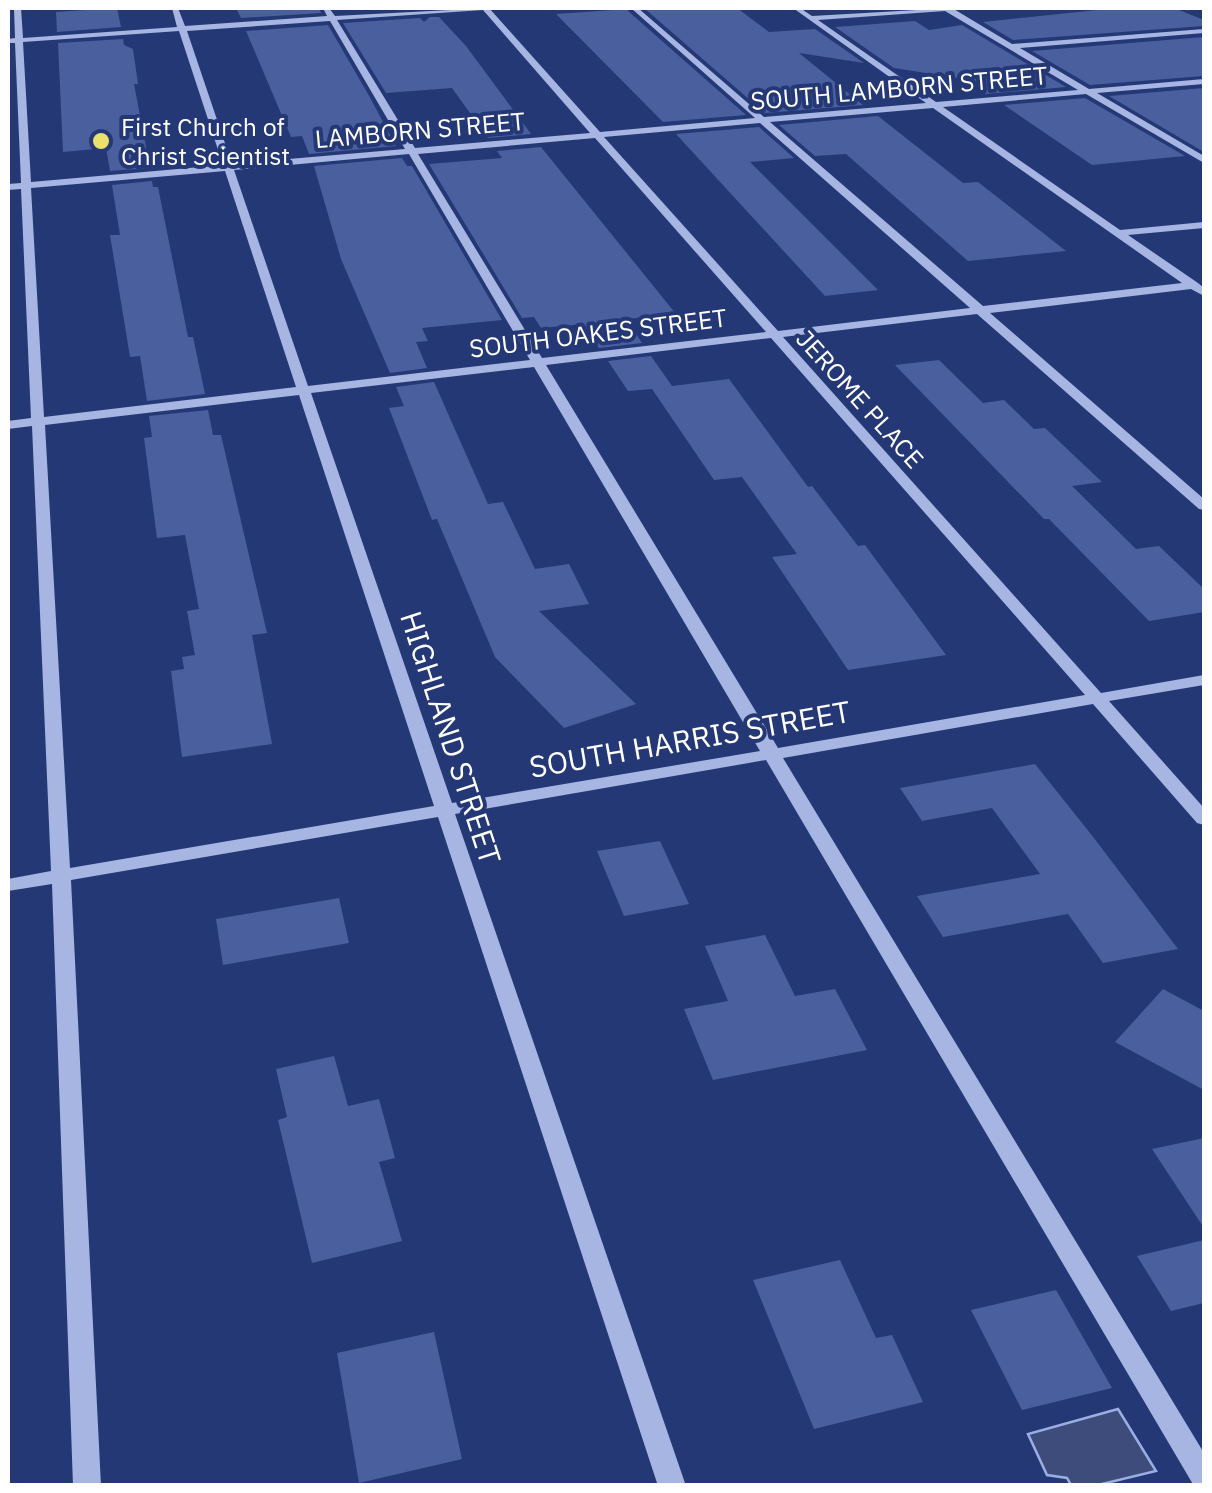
<svg xmlns="http://www.w3.org/2000/svg" width="1212" height="1493" viewBox="0 0 1212 1493" font-family="'IBM Plex Sans',sans-serif">
<rect width="100%" height="100%" fill="#253876"/>
<polygon fill="#3d4c7a" stroke="#9aaee3" stroke-width="2.5" points="1118,1409 1156,1471 1098,1485 1071,1485 1067,1478 1047,1475 1028,1434"/>
<g fill="#4a5f9d">
<polygon points="117,8 121,27 57,32 56,12"/>
<polygon points="236,8 319,8 321,13 241,18"/>
<polygon points="644,8 737,8 769,32 815,29 864,63 799,53 863,105 765,113"/>
<polygon points="1174,8 1204,20 1204,26 1013,40 983,22 1107,9"/>
<polygon points="628,9 628,11 746,115 663,122 556,14"/>
<polygon points="430,17 439,17 466,46 531,134 488,138 452,88 386,93 343,23 420,18 424,22"/>
<polygon points="915,21 929,30 962,25 1066,87 986,94 964,79 894,68 835,27"/>
<polygon points="328,25 368,94 396,146 309,154 302,136 291,137 246,31"/>
<polygon points="1204,37 1204,76 1090,85 1032,51"/>
<polygon points="123,39 124,45 133,49 138,84 134,84 150,168 110,171 106,148 63,152 58,43"/>
<polygon points="1204,88 1204,152 1109,96"/>
<polygon points="1085,98 1185,156 1092,165 1004,105"/>
<polygon points="878,116 963,183 978,182 1066,251 968,261 846,154 815,156 779,125"/>
<polygon points="759,127 794,158 750,162 878,290 825,296 676,134"/>
<polygon points="541,147 676,314 626,319 642,343 599,348 584,324 541,328 534,317 522,318 429,164 502,158 497,151"/>
<polygon points="402,158 407,166 412,166 502,320 422,328 428,341 416,342 427,368 390,373 341,259 314,166"/>
<polygon points="152,181 153,187 158,187 188,337 193,337 205,394 147,401 140,356 130,357 110,235 120,235 112,185"/>
<polygon points="651,356 672,386 729,379 808,487 812,486 858,546 865,545 946,655 848,670 772,557 797,554 742,477 714,480 652,389 628,391 608,361"/>
<polygon points="939,360 983,403 1004,400 1034,429 1045,428 1102,482 1072,486 1136,549 1159,546 1204,589 1204,612 1149,621 1049,519 1044,519 895,365"/>
<polygon points="434,382 488,504 503,502 535,569 569,564 589,604 539,611 636,704 564,728 495,657 437,519 432,520 389,408 404,406 396,387"/>
<polygon points="208,410 213,435 221,435 267,633 252,635 272,744 182,757 171,671 184,669 182,657 195,655 187,611 199,609 185,535 157,538 144,438 152,437 149,416"/>
<polygon points="1035,764 1094,838 1178,949 1103,963 1068,914 943,937 917,896 1040,874 992,808 922,821 900,788"/>
<polygon points="660,841 689,904 624,916 597,851"/>
<polygon points="339,898 349,943 223,965 216,919"/>
<polygon points="765,935 795,996 835,989 867,1050 713,1080 684,1009 728,1001 705,946"/>
<polygon points="1163,989 1204,1011 1204,1090 1115,1042"/>
<polygon points="334,1056 348,1106 379,1099 395,1158 379,1162 402,1241 312,1263 278,1120 287,1117 276,1069"/>
<polygon points="1204,1138 1204,1228 1152,1149"/>
<polygon points="1204,1240 1204,1303 1171,1311 1137,1256"/>
<polygon points="840,1260 876,1338 892,1335 923,1402 814,1429 753,1280"/>
<polygon points="1056,1290 1112,1388 1022,1410 971,1310"/>
<polygon points="434,1332 462,1459 359,1483 337,1353"/>
</g>
<g fill="none" stroke-linecap="round" stroke-linejoin="round">
<path fill="#a6b5e2" fill-rule="evenodd" d="M14 8H21L23 38 177 27 172 8H178L185 26 327 16 323 8H329L335 16 489 8 600 132 755 118 631 8H638L764 117 926 103 793 8H800L812 16 952 8 1012 44 1204 29V33L1020 48 1089 89 1204 79V84L1097 93 1204 156V163L1086 94 943 107 1120 230 1204 222V228L1128 235 1198 283 1204 288V296L1191 289 990 313 1204 499V510L1199 509 977 314 783 337 1101 693 1204 675V685L1109 701 1204 808V825L1197 823 1093 704 783 758 1204 1453V1486H1194L766 760 455 814 686 1486H658L438 817 71 880 101 1486H73L52 884 8 891V879L51 871 32 426 8 429V421L31 418 21 189 8 190V184L21 183 15 43H8V39L15 38ZM483 10 590 133 415 148 337 20ZM945 11 1078 90 936 102 818 20ZM330 21 405 149 232 164 187 31ZM179 31 223 165 31 182 23 42ZM933 108 1182 283 983 306 770 122ZM760 123 970 308 778 331 604 137ZM595 138 766 332 542 358 418 154ZM409 154 530 360 308 386 234 170ZM225 171 296 387 44 417 31 188ZM771 338 1085 695 778 748 546 365ZM534 367 760 751 452 803 311 393ZM299 395 434 806 70 868 45 425Z"/>
</g>
<circle fill="#ebe06b" stroke="#253876" stroke-width="4" cx="101" cy="141" r="10"/>
<g text-anchor="middle" stroke-width="8" stroke-linejoin="round" paint-order="stroke">
<g font-size="25" fill="#fff" stroke="#253876">
<text transform="translate(899 88) rotate(-5)" y="9">SOUTH LAMBORN STREET</text>
<text transform="translate(420 130) rotate(-5)" y="9">LAMBORN STREET</text>
<text transform="translate(598 333) rotate(-7)" y="9">SOUTH OAKES STREET</text>
<text transform="translate(860 399) rotate(48)" y="9">JEROME PLACE</text>
</g>
<g font-size="25" fill="#fff" stroke="#253876" text-anchor="start">
<text x="121" y="136">First Church of<tspan x="121" dy="29">Christ Scientist</tspan></text>
</g>
<g font-size="30" fill="#fff" stroke="#253876">
<text transform="translate(450 738) rotate(72)" y="10">HIGHLAND STREET</text>
<text transform="translate(690 740) rotate(-10)" y="10">SOUTH HARRIS STREET</text>
</g>
</g>
<rect width="1212" height="1493" fill="none" stroke="#ffffff" stroke-width="20"/>
</svg>
